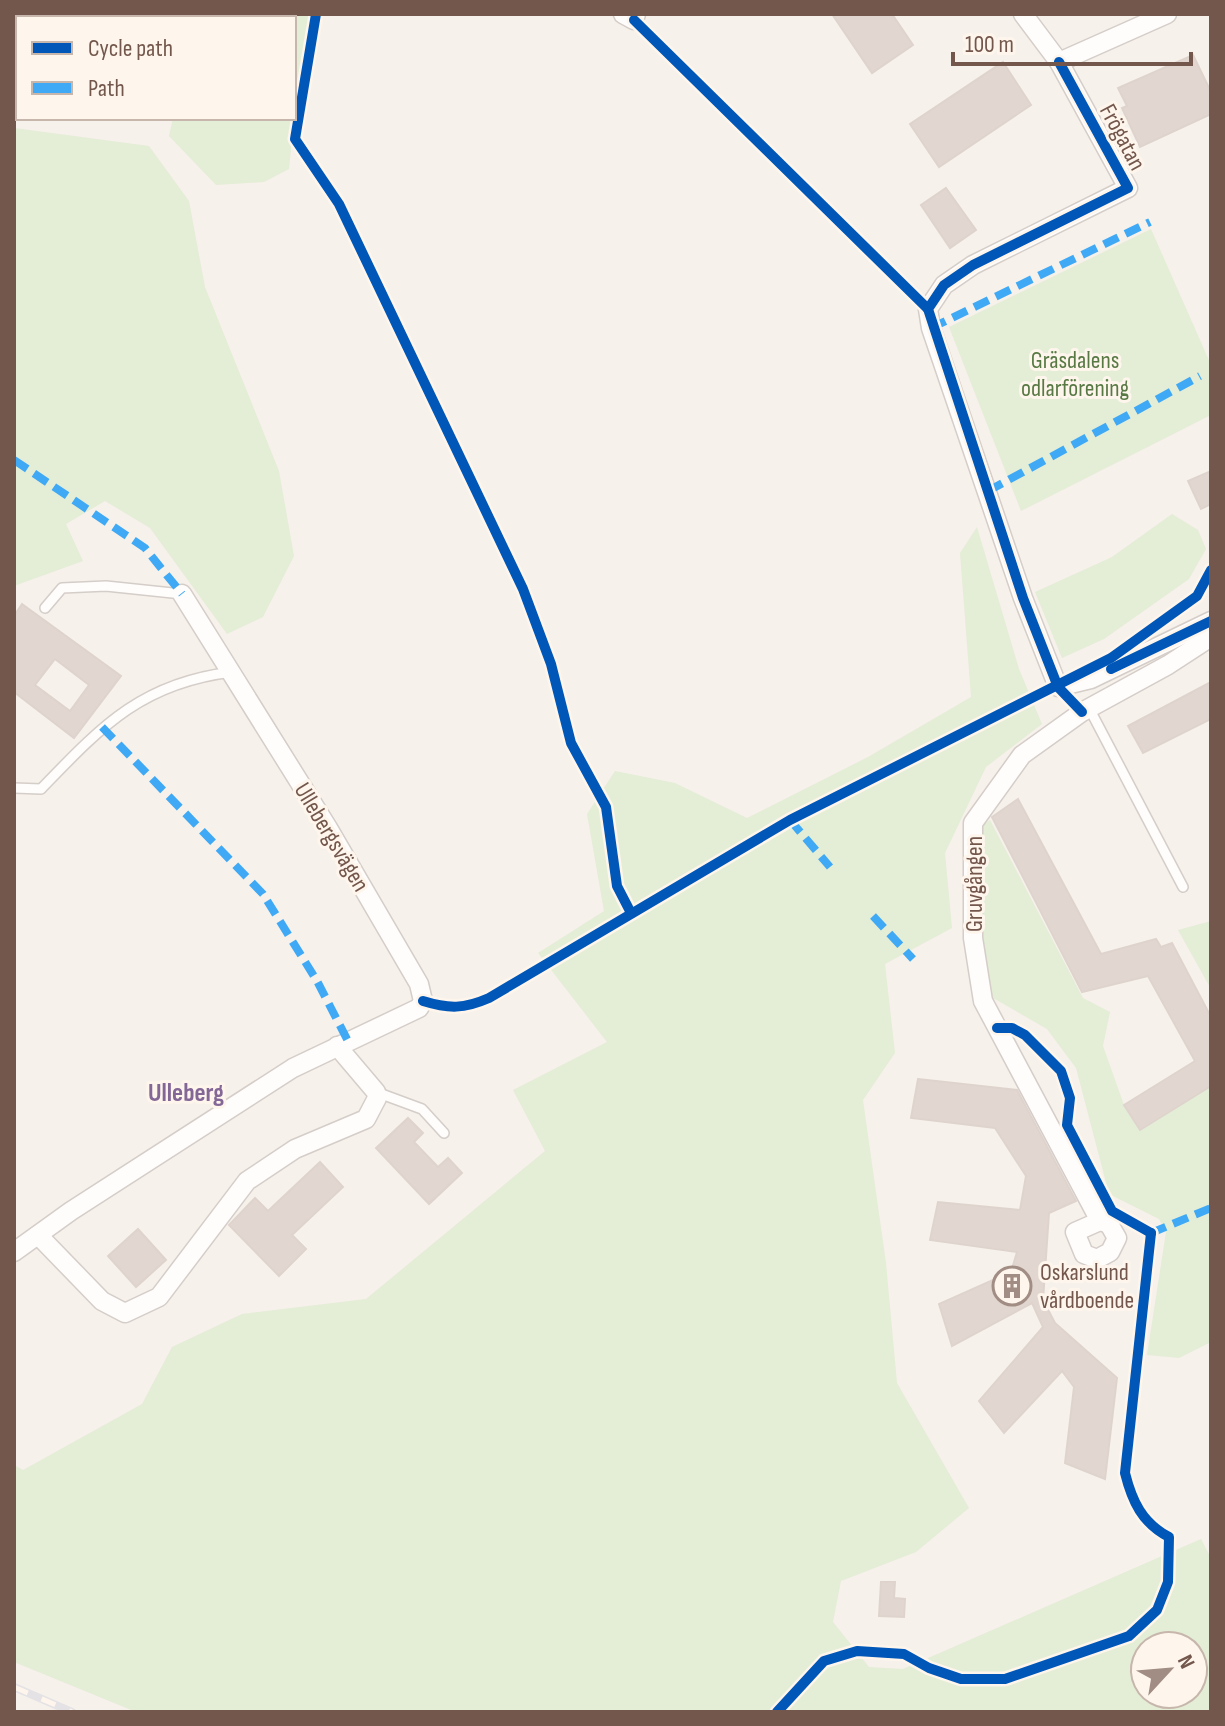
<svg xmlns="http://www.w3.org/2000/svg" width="1225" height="1726" viewBox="0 0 1225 1726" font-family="'Sofia Sans Condensed',sans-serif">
<rect width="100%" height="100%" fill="#f6f1eb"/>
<g fill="#e4edd6" fill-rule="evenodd">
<polygon points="213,14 312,14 294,116 294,18 210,18"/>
<polygon points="173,118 294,118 289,169 264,182 216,185 169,136"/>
<polygon points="14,128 149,146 189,201 205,287 279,471 294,556 263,617 227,634 150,528 105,501 66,524 83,561 14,586"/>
<polygon points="1151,229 1211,365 1211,415 1021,511 949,327"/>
<polygon points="1172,514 1198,530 1206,549 1189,579 1104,639 1062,658 1035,592 1112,557"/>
<path d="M977 527 1019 669 1042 724 986 767 945 853 952 928 885 964 895 1053 863 1100 886 1263 897 1383 969 1508 916 1552 841 1581 833 1622 869 1667 903 1669 1201 1539 1211 1558V1712H136L14 1662V1465L23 1470 142 1404 172 1347 242 1314 366 1299 545 1151 513 1090 607 1042 538 953 604 911 587 814 615 771 675 783 747 818 868 757 971 697 960 553ZM1193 1646V1694H1145V1646Z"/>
<polygon points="990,820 1083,998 1110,1012 1103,1046 1124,1105 1139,1129 1211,1085 1211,1342 1179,1358 1147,1355 1166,1232 1159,1219 1109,1194 1076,1068 1047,1029 993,998 979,943 978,828"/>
<polygon points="1211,921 1211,989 1178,930"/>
</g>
<g fill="#e1d7d0" stroke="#dfd4cd" stroke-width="2" fill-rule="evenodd">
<polygon points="832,14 892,14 913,45 872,73"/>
<polygon points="1193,55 1211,92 1211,114 1140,147 1122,108 1127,106 1118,88"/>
<polygon points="1003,62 1031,105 939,167 910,124"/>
<polygon points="946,188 976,230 950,248 921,205"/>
<polygon points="1211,471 1211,504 1201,509 1188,481"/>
<path d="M22 604 121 676 74 738 14 692V616ZM55 659 89 685 70 711 35 685Z"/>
<polygon points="1211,682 1211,719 1143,753 1128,726"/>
<polygon points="1018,799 1101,954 1156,939 1161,947 1172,943 1211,1017 1211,1086 1140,1130 1124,1105 1195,1061 1148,976 1082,992 992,817"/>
<polygon points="918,1079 1017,1090 1076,1201 1049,1213 1043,1300 1055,1323 1117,1378 1105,1479 1065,1463 1074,1387 1062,1371 1004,1433 979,1401 1043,1327 1032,1303 952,1346 939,1304 1011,1272 1017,1252 930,1240 938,1202 1020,1210 1026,1176 995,1128 911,1118"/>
<polygon points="408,1118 423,1133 414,1142 438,1167 448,1158 462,1173 429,1204 376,1148"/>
<polygon points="320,1162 343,1187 292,1235 306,1249 279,1276 229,1225 255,1198 268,1211"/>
<polygon points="138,1229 166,1260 136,1287 108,1256"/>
<polygon points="881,1582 895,1582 894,1598 905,1599 904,1617 879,1616"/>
</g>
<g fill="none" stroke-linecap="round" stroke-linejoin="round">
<defs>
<g id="service">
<polyline points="45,608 62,588 106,586 182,594"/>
<polyline points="1089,708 1183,887"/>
<path d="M14 788 41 789C101 727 141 683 232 672"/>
<polyline points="376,1092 422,1109 444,1133"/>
</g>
<g id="minor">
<polyline points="623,14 634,20 636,14"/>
<polyline points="1023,14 1059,62 1128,188 973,265 944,285 928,309 931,328 1023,598 1058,687 1091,679 1211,621"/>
<polyline points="1059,62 1167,14"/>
<polyline points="1100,1221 1075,1232 1084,1254 1097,1259 1110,1252 1117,1238 1109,1224 1100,1221 983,1001 973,938 973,823 1022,755 1082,712 1168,665 1211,637"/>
<polyline points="38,1235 102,1301 125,1313 159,1297 247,1181 295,1149 366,1119 377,1098 376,1092 337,1046"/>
<polyline points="14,1252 71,1211 293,1068 419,1008 423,1001 419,984 328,828 182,594"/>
</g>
</defs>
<use href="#service" stroke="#d5cdc8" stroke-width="12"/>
<use href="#minor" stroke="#d5cdc8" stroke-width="21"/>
<use href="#service" stroke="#fefdfc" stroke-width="9"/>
<use href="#minor" stroke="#fefdfc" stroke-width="18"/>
<defs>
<polyline id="rail" points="14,1687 72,1712"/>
</defs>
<use href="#rail" stroke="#e4e2e5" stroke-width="8"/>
<use href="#rail" stroke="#fef6ec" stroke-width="5" stroke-dasharray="15" stroke-linecap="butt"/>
<g stroke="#3fa9f5" stroke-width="8" stroke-dasharray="16 8" stroke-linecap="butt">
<polyline points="931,328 1150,222"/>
<polyline points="14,460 145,548 182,594"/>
<polyline points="988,491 1200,376"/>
<polyline points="102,727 263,894 317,981 348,1041"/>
<polyline points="790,820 830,867"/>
<polyline points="873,916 913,959"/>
<polyline points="1151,1233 1211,1208"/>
</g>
<defs>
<g id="cycleway">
<polyline points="316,14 295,139 339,204 523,589 551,664 571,743 606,807 617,886 631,913"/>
<polyline points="634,20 928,309"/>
<polyline points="1059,62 1128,188 973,265 944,285 928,309 1023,598 1058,687 1082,712"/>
<polyline points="1111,669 1211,621"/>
<path d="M423 1001C449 1009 464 1009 489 998L790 820 1111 658 1197 596 1211 570"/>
<polyline points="997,1028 1012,1028 1025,1035 1061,1071 1070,1098 1067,1125 1112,1211 1151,1233"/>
<path d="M777 1712 824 1661 857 1651 904 1654 929 1668 961 1679H1005L1129 1636 1157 1610 1168 1582 1169 1537C1142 1523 1132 1501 1125 1473L1151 1233"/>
</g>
</defs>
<use href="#cycleway" stroke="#fef6ec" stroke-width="15"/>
<use href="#cycleway" stroke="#0057b8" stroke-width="10"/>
</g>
<defs>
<symbol id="building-ring" viewBox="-11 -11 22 22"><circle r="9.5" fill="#fef6ec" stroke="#a28d84" stroke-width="1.5"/><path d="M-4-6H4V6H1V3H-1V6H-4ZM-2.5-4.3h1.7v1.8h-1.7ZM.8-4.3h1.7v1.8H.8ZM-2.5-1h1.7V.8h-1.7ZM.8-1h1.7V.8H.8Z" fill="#a28d84"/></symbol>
</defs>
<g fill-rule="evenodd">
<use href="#building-ring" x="990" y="1264" width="44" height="44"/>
</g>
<g text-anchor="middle" stroke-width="6" stroke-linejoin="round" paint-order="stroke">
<g font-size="24" fill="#74574c" stroke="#fef6ec">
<text transform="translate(1123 137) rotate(62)" y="8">Frögatan</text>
<text transform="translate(332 837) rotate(59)" y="8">Ullebergsvägen</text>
<text transform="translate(974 884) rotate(-90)" y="8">Gruvgången</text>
</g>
<g font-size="24" fill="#587944" stroke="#fef6ec">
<text x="1075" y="368">Gräsdalens<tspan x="1075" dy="28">odlarförening</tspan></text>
</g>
<g font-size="24" fill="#74574c" stroke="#fef6ec" text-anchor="start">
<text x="1040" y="1280">Oskarslund<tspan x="1040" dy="28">vårdboende</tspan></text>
</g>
<g font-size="26" font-weight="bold" fill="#836797" stroke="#fef6ec">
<text x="186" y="1101">Ulleberg</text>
</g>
</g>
<rect width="1225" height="1726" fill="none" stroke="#74574c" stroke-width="32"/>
<rect x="16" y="16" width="280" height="104" fill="#fef6ec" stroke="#c7b6ac" stroke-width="2"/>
<rect x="32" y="42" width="40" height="12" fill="#0057b8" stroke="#c7b6ac" stroke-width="2"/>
<text x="88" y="56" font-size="24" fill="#74574c">Cycle path</text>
<rect x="32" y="82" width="40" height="12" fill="#3fa9f5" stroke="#c7b6ac" stroke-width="2"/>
<text x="88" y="96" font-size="24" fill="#74574c">Path</text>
<g transform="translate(1169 1670) rotate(64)"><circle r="38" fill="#fef6ec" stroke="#c7b6ac" stroke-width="2"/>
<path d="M0-6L14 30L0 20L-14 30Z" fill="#a28d84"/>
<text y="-12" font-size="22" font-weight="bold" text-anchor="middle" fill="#74574c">N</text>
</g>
<path d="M953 52v12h238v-12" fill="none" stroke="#74574c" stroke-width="4"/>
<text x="965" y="52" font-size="24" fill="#74574c" stroke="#fef6ec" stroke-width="6" paint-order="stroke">100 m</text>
</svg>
